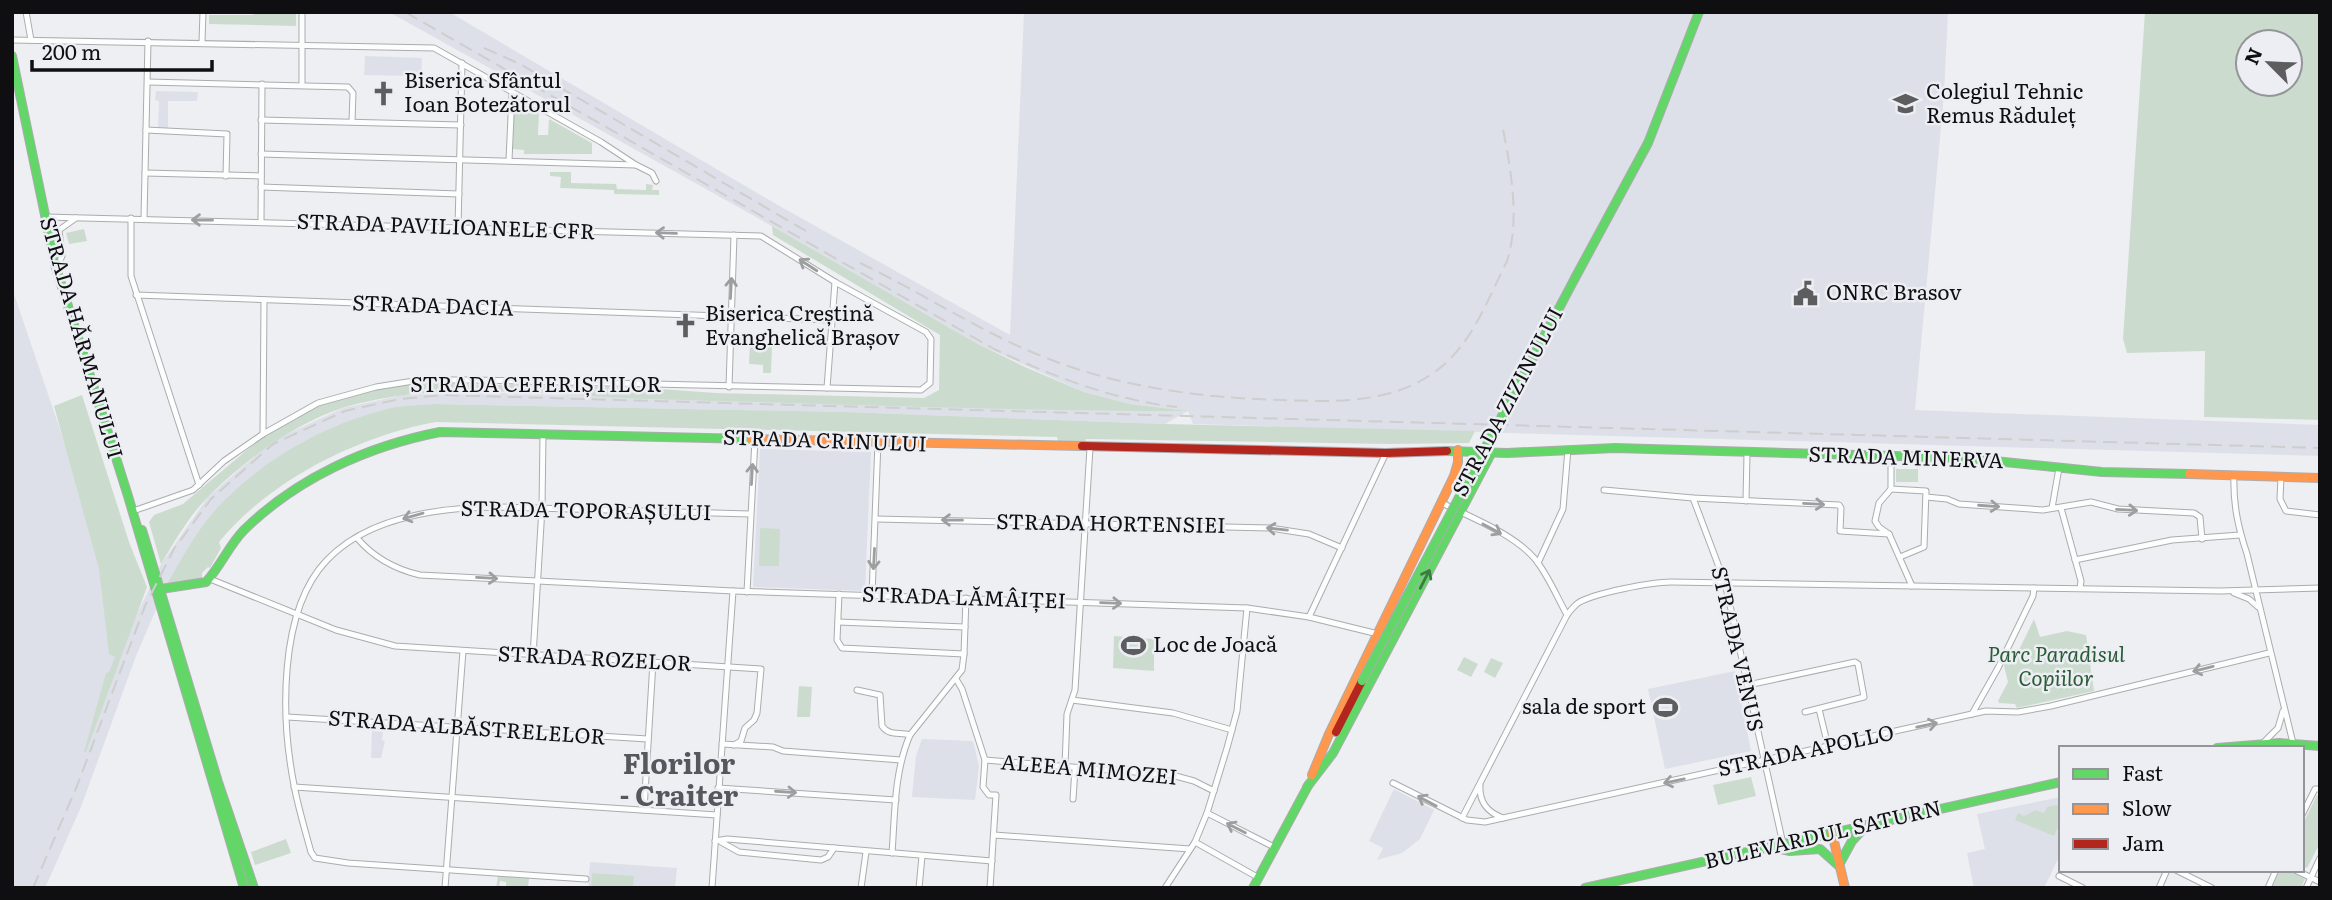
<svg xmlns="http://www.w3.org/2000/svg" width="2332" height="900" viewBox="0 0 2332 900" font-family="Literata,serif">
<rect width="100%" height="100%" fill="#eeeff2"/>
<g fill="#dee0e9">
<polygon points="389,12 449,12 776,204 1010,335 1024,12 1948,12 1944,94 1915,410 2320,425 2320,456 1193,424 1188,411 1165,424 847,412 433,404 334,428 167,584 136,656 81,807 45,888 12,888 12,288 71,462 113,610 118,654 161,564 208,497 272,441 343,408 403,395 478,392 769,402 1080,410 1178,410 1130,404 1084,392 978,344 772,226"/>
<polygon points="365,56 422,58 421,76 364,75"/>
<polygon points="156,91 198,92 197,101 168,101 168,128 158,127 159,101 155,100"/>
<polygon points="760,449 871,452 865,591 753,587"/>
<polygon points="1735,671 1751,751 1665,769 1648,689"/>
<polygon points="372,731 383,732 382,740 385,741 381,758 371,758"/>
<polygon points="922,739 973,741 979,766 975,800 912,797 916,756"/>
<polygon points="1394,789 1434,810 1420,839 1402,853 1377,860 1383,848 1369,841"/>
<polygon points="2061,797 2061,853 2044,888 1974,888 1967,853 1985,849 1977,814"/>
<polygon points="590,862 677,868 675,888 588,888"/>
</g>
<g fill="#cbdccf" fill-rule="evenodd">
<polygon points="254,12 296,12 296,26 209,24 209,15 253,15"/>
<path d="M2145 12H2320V420L2204 417 2205 351 2127 353 2123 339ZM2248 42H2290V84H2248Z"/>
<polygon points="514,98 539,112 538,135 548,135 549,119 592,143 592,154 524,154 524,150 513,149"/>
<polygon points="550,172 571,172 571,183 616,184 617,189 646,190 646,184 653,185 652,190 659,190 659,195 614,194 614,190 560,188 561,177 550,176"/>
<path d="M772 226 978 344 1025 367 1084 392 1130 404 1188 411C1009 411 830 404 650 399 551 396 441 379 345 407 297 422 243 461 208 497 189 516 175 541 161 564L149 522 154 515 183 504 273 428 319 404 362 391 409 383 645 388 716 393 924 398 939 390 940 335 773 235Z"/>
<polygon points="84,229 87,241 69,244 66,233"/>
<polygon points="750,344 772,345 771,373 763,373 763,365 749,364"/>
<polygon points="82,395 129,542 147,587 86,752 84,752 106,673 109,672 115,657 109,654 99,569 54,406"/>
<path d="M433 404 847 412 1165 424 1475 431 1469 443 1388 444 1086 439 1085 445 1059 444 1057 437 436 422C358 436 270 480 219 542L221 548 210 568 208 567 202 573V579L167 584C182 558 197 530 217 508 263 459 325 424 391 408 404 405 419 406 433 404Z"/>
<rect x="1896" y="469" width="22" height="13"/>
<polygon points="760,528 780,529 779,566 759,566"/>
<polygon points="2034,619 2040,637 2067,631 2086,635 2094,691 2017,708 2015,704 1999,703 1998,701 2008,682 2003,662 2008,661 2013,653 2018,652"/>
<polygon points="1114,636 1154,639 1154,671 1113,668"/>
<polygon points="1464,657 1478,664 1471,677 1457,670"/>
<polygon points="1491,658 1503,663 1495,678 1484,672"/>
<polygon points="799,686 812,687 810,717 797,717"/>
<polygon points="1751,777 1756,796 1718,805 1713,785"/>
<polygon points="2317,795 2320,797 2320,843 2307,868 2302,866 2302,826"/>
<polygon points="2061,804 2061,821 2054,836 2015,820 2018,813 2024,816 2036,810 2044,813 2047,807"/>
<polygon points="286,839 291,853 255,865 251,852"/>
<polygon points="2280,870 2287,870 2305,879 2301,888 2272,888"/>
<polygon points="592,873 634,876 633,888 591,888"/>
<polygon points="498,876 529,878 528,888 506,886 506,882 500,881 499,888 496,888"/>
</g>
<g fill="none" stroke-linecap="round" stroke-linejoin="round">
<defs>
<g id="street">
<polyline points="26,12 31,40"/>
<polyline points="302,12 302,85"/>
<polyline points="12,40 434,48 601,142 636,165"/>
<polyline points="202,42 203,12"/>
<polyline points="148,82 348,87 353,93 352,122"/>
<polyline points="261,120 461,125"/>
<polyline points="146,130 227,134 226,176"/>
<polyline points="261,154 636,165 652,173 656,181"/>
<polyline points="509,160 512,94"/>
<polyline points="145,173 261,176"/>
<polyline points="261,187 459,194"/>
<polyline points="45,217 761,236 835,282 926,332 931,339 930,383 921,390 472,380 420,380 376,387 318,403 263,434 224,461 193,490 136,510"/>
<polyline points="131,218 131,276 199,485"/>
<polyline points="144,218 148,41"/>
<polyline points="261,221 262,84"/>
<polyline points="458,227 462,63"/>
<polyline points="57,267 62,256 59,230 76,218"/>
<polyline points="136,295 831,320"/>
<polyline points="729,387 734,235"/>
<polyline points="827,388 835,282"/>
<polyline points="263,434 264,300"/>
<polyline points="1891,456 1891,489 1879,503 1875,521 1879,527 1889,534 1912,586"/>
<path d="M2234 476C2233 504 2238 527 2247 554L2293 743"/>
<polyline points="2281,477 2280,499 2286,511 2320,515"/>
<polyline points="1891,489 1926,491 1924,547 1900,557"/>
<polyline points="1604,490 1693,498 1839,505 1841,508 1840,531 1889,534"/>
<polyline points="1926,497 1947,499 1959,504 2043,510 2091,502 2118,509 2194,513 2200,517 2202,539"/>
<polyline points="1693,498 1725,583 1783,844"/>
<polyline points="1746,501 1747,453"/>
<path d="M1442 503C1470 517 1514 534 1535 559 1548 575 1557 597 1567 615"/>
<polyline points="2052,508 2059,468"/>
<polyline points="2061,508 2081,581 2080,588"/>
<polyline points="876,519 1270,528 1309,534 1342,548"/>
<path d="M357 538C374 558 394 569 420 575L733 591 1247 608 1309 617 1378 634"/>
<polyline points="2075,560 2172,540 2240,535"/>
<polyline points="1538,563 1563,509 1568,449"/>
<polyline points="210,579 336,630 395,646 761,669 757,713 754,720 745,728 741,741 734,745"/>
<polyline points="747,592 755,439"/>
<polyline points="2234,593 2249,599 2258,607"/>
<polyline points="839,594 837,640 842,648 964,654"/>
<polyline points="872,595 878,442"/>
<polyline points="1309,617 1386,453"/>
<polyline points="838,622 965,627"/>
<polyline points="533,656 542,508 543,434"/>
<polyline points="956,679 962,689 985,760 983,787 989,795 996,795 990,888"/>
<polyline points="1748,685 1855,662 1858,664 1864,697 1805,712"/>
<path d="M857 690 880 695 882 726C889 736 899 732 910 735"/>
<polyline points="1072,700 1173,713 1232,730"/>
<polyline points="1819,709 1828,746"/>
<polyline points="1972,714 1998,668 2033,596 2034,588"/>
<polyline points="287,717 648,739"/>
<polyline points="2263,743 2278,728 2283,711"/>
<polyline points="722,744 773,747 783,751 901,760"/>
<polyline points="985,760 1172,775 1194,781 1214,791"/>
<polyline points="1065,766 1067,714 1075,690 1090,448"/>
<polyline points="1393,783 1467,820 1485,822 1503,818"/>
<path d="M1480 785C1479 802 1487 812 1503 818L1972 714 1986 711 2018 712 2051 706 2269 653"/>
<polyline points="294,787 717,815"/>
<polyline points="718,788 896,800"/>
<polyline points="1073,799 1075,769"/>
<polyline points="644,810 653,662"/>
<polyline points="1207,813 1276,848"/>
<polyline points="2302,815 2315,789 2320,789"/>
<path d="M1462 818 1567 615C1570 611 1574 606 1578 603 1594 593 1652 582 1671 582L2220 591 2320 588"/>
<polyline points="994,835 1190,849"/>
<polyline points="715,841 727,839 992,861"/>
<polyline points="721,842 739,852 821,860 828,857 834,848"/>
<polyline points="1195,842 1259,878"/>
<path d="M892 853C895 814 894 772 910 735L962 670 964 654 966 598"/>
<polyline points="2176,870 2212,888"/>
<polyline points="2295,870 2320,882"/>
<polyline points="2059,876 2083,888"/>
<path d="M586 879 348 863 315 858 311 852C305 830 298 807 294 785 281 719 278 611 327 560 370 515 443 507 501 507L750 514"/>
<polyline points="445,888 463,651"/>
<polyline points="712,888 733,591"/>
<polyline points="861,888 866,852"/>
<polyline points="919,888 922,856"/>
<polyline points="1165,888 1195,842 1207,813 1227,748 1237,711 1247,608"/>
<polyline points="2159,888 2167,870"/>
<polyline points="2268,888 2276,870"/>
<polyline points="2306,888 2320,858"/>
</g>
<g id="fast">
<polyline points="12,56 56,268 128,496 244,888"/>
<polyline points="1575,278 1648,143 1699,12"/>
<polyline points="1447,451 1507,453 1615,448 1965,458 2102,472 2189,474"/>
<polyline points="142,530 218,782 254,888"/>
<path d="M161 589 206 582C221 566 229 545 244 530 297 478 368 446 440 432L751 439"/>
<polyline points="2217,748 2279,743 2320,746"/>
<polyline points="1307,787 1333,753 1492,452"/>
<polyline points="1769,847 1790,851 1820,849 1839,866"/>
<polyline points="1840,863 1852,841 1867,825"/>
<polyline points="1253,888 1309,784"/>
<polyline points="1585,888 2061,782"/>
</g>
<g id="slow">
<polyline points="751,439 1082,446"/>
<polyline points="2189,474 2320,478"/>
<polyline points="1312,775 1329,734 1454,476 1458,462 1458,450"/>
<polyline points="1832,833 1845,888"/>
</g>
<g id="jam">
<polyline points="1082,446 1386,453 1447,451"/>
<polyline points="1336,732 1362,681"/>
</g>
</defs>
<use href="#street" stroke="#acacaf" stroke-width="7"/>
<use href="#fast" stroke="#acacaf" stroke-width="10"/>
<use href="#slow" stroke="#acacaf" stroke-width="10"/>
<use href="#jam" stroke="#acacaf" stroke-width="10"/>
<use href="#street" stroke="#fcfdfd" stroke-width="5"/>
<use href="#fast" stroke="#63d668" stroke-width="8"/>
<use href="#slow" stroke="#ff974d" stroke-width="8"/>
<use href="#jam" stroke="#b3261e" stroke-width="8"/>
<g stroke="#cecece" stroke-width="2" stroke-dasharray="14 7" stroke-linecap="butt">
<path d="M405 12 994 349C1052 376 1113 400 1177 407"/>
<polyline points="484,48 520,64 806,231"/>
<path d="M860 263C921 292 977 330 1039 355 1116 387 1200 398 1283 400 1335 402 1392 404 1436 371 1471 346 1488 299 1507 261 1520 221 1511 170 1503 129"/>
<polyline points="33,888 77,786 145,606 174,549 211,499 273,444 345,411 400,399 443,395 512,397 2320,448"/>
</g>
<defs>
<polyline id="fast-bridge" points="1362,681 1575,278"/>
</defs>
<use href="#fast-bridge" stroke="#acacaf" stroke-width="10" stroke-linecap="butt"/>
<use href="#fast-bridge" stroke="#63d668" stroke-width="8"/>
</g>
<defs><path id="oneway-shaft" d="M-6 0H5M1.5-3L5.5 0L1.5 3" fill="none" stroke-width="1.6" stroke-linecap="round" stroke-linejoin="round" transform="scale(1.75)"/></defs>
<g stroke="#9d9e9f">
<use href="#oneway-shaft" transform="translate(202 220) rotate(-179)"/>
<use href="#oneway-shaft" transform="translate(666 233) rotate(-178)"/>
<use href="#oneway-shaft" transform="translate(808 265) rotate(-147)"/>
<use href="#oneway-shaft" transform="translate(731 288) rotate(-87)"/>
<use href="#oneway-shaft" transform="translate(752 474) rotate(-87)"/>
<use href="#oneway-shaft" transform="translate(1814 504) rotate(3)"/>
<use href="#oneway-shaft" transform="translate(1989 506) rotate(4)"/>
<use href="#oneway-shaft" transform="translate(2127 510) rotate(3)"/>
<use href="#oneway-shaft" transform="translate(413 516) rotate(164)"/>
<use href="#oneway-shaft" transform="translate(952 520) rotate(-179)"/>
<use href="#oneway-shaft" transform="translate(1277 529) rotate(-174)"/>
<use href="#oneway-shaft" transform="translate(1492 529) rotate(28)"/>
<use href="#oneway-shaft" transform="translate(874 559) rotate(93)"/>
<use href="#oneway-shaft" transform="translate(487 578) rotate(3)"/>
<use href="#oneway-shaft" transform="translate(1111 603) rotate(2)"/>
<use href="#oneway-shaft" transform="translate(2203 669) rotate(166)"/>
<use href="#oneway-shaft" transform="translate(1927 725) rotate(-12)"/>
<use href="#oneway-shaft" transform="translate(1674 781) rotate(168)"/>
<use href="#oneway-shaft" transform="translate(786 792) rotate(4)"/>
<use href="#oneway-shaft" transform="translate(1427 801) rotate(-152)"/>
<use href="#oneway-shaft" transform="translate(1236 828) rotate(-153)"/>
</g>
<use stroke="#3d7c41" href="#oneway-shaft" transform="translate(1425 579) rotate(-63)"/>
<defs>
<symbol id="church-bare" viewBox="-9 -9 18 18"><path d="M-1.2-6h2.4v3.5h3.3v2.4h-3.3V6h-2.4V-.1h-3.3v-2.4h3.3Z" fill="#5d5d60" stroke="#eceef4" stroke-width="2.5" paint-order="stroke"/></symbol>
<symbol id="university-bare" viewBox="-9 -9 18 18"><path d="M0-5L7-2L0 1L-7-2ZM-4 1L0 2.5L4 1V4Q0 6-4 4Z" fill="#5d5d60" stroke="#eceef4" stroke-width="2.5" paint-order="stroke"/></symbol>
<symbol id="civic-bare" viewBox="-9 -9 18 18"><path d="M-.6-6.5H3V-4.5H.6V-3L4-1V1h2V6H-6V1h2V-1L-.6-3ZM-1.2 2.5V6h2.4V2.5Z" fill="#5d5d60" stroke="#eceef4" stroke-width="2.5" paint-order="stroke"/></symbol>
<symbol id="stadium-bare" viewBox="-9 -9 18 18"><path d="M0-5a6.5 5 0 1 0 0 10a6.5 5 0 1 0 0-10ZM-3.5-1.8h7v3.6h-7Z" fill="#5d5d60" stroke="#eceef4" stroke-width="2.5" paint-order="stroke"/></symbol>
</defs>
<g fill-rule="evenodd">
<use href="#church-bare" x="366" y="76" width="35" height="35"/>
<use href="#university-bare" x="1888" y="86" width="35" height="35"/>
<use href="#civic-bare" x="1788" y="276" width="35" height="35"/>
<use href="#church-bare" x="668" y="308" width="35" height="35"/>
<use href="#stadium-bare" x="1116" y="628" width="35" height="35"/>
<use href="#stadium-bare" x="1648" y="690" width="35" height="35"/>
</g>
<g text-anchor="middle" stroke-width="5" stroke-linejoin="round" paint-order="stroke">
<g font-size="21" fill="#0f0f11" stroke="#eceef4" text-anchor="start">
<text x="404" y="88">Biserica Sfântul<tspan x="404" dy="24">Ioan Botezătorul</tspan></text>
<text x="1926" y="99">Colegiul Tehnic<tspan x="1926" dy="24">Remus Răduleț</tspan></text>
<text x="1826" y="300">ONRC Brasov</text>
<text x="705" y="321">Biserica Creștină<tspan x="705" dy="24">Evanghelică Brașov</tspan></text>
<text x="1153" y="652">Loc de Joacă</text>
<text x="1646" y="714" text-anchor="end">sala de sport</text>
</g>
<g font-size="21" fill="#0f0f11" stroke="#eceef4">
<text transform="translate(446 227) rotate(2)" y="7">STRADA PAVILIOANELE CFR</text>
<text transform="translate(433 306) rotate(2)" y="7">STRADA DACIA</text>
<text transform="translate(81 338) rotate(74)" y="7">STRADA HĂRMANULUI</text>
<text x="536" y="392">STRADA CEFERIȘTILOR</text>
<text transform="translate(1508 402) rotate(-62)" y="7">STRADA ZIZINULUI</text>
<text transform="translate(825 441) rotate(2)" y="7">STRADA CRINULUI</text>
<text transform="translate(1906 458) rotate(2)" y="7">STRADA MINERVA</text>
<text transform="translate(586 511) rotate(1)" y="7">STRADA TOPORAȘULUI</text>
<text transform="translate(1111 524) rotate(1)" y="7">STRADA HORTENSIEI</text>
<text transform="translate(964 598) rotate(2)" y="7">STRADA LĂMÂIȚEI</text>
<text transform="translate(1737 649) rotate(77)" y="7">STRADA VENUS</text>
<text transform="translate(595 659) rotate(3)" y="7">STRADA ROZELOR</text>
<text transform="translate(467 728) rotate(4)" y="7">STRADA ALBĂSTRELELOR</text>
<text transform="translate(1806 751) rotate(-12)" y="7">STRADA APOLLO</text>
<text transform="translate(1089 770) rotate(5)" y="7">ALEEA MIMOZEI</text>
<text transform="translate(1823 835) rotate(-13)" y="7">BULEVARDUL SATURN</text>
</g>
<g font-size="21" font-style="italic" fill="#2a5c36" stroke="#eceef4">
<text x="2056" y="662">Parc Paradisul<tspan x="2056" dy="24">Copiilor</tspan></text>
</g>
<g font-size="28" font-weight="bold" fill="#56575c" stroke="#eceef4">
<text x="679" y="774">Florilor<tspan x="679" dy="32">- Craiter</tspan></text>
</g>
</g>
<rect width="2332" height="900" fill="none" stroke="#0f0f11" stroke-width="28"/>
<rect x="2059" y="746" width="245" height="126" fill="#eceef4" stroke="#949599" stroke-width="2"/>
<rect x="2073" y="769" width="35" height="10" fill="#63d668" stroke="#949599" stroke-width="2"/>
<text x="2122" y="781" font-size="21" fill="#0f0f11">Fast</text>
<rect x="2073" y="804" width="35" height="10" fill="#ff974d" stroke="#949599" stroke-width="2"/>
<text x="2122" y="816" font-size="21" fill="#0f0f11">Slow</text>
<rect x="2073" y="839" width="35" height="10" fill="#b3261e" stroke="#949599" stroke-width="2"/>
<text x="2122" y="851" font-size="21" fill="#0f0f11">Jam</text>
<g transform="translate(2269 63) rotate(294)"><circle r="33" fill="#eceef4" stroke="#949599" stroke-width="2"/>
<path d="M0-5L12 26L0 18L-12 26Z" fill="#5d5d60"/>
<text y="-10" font-size="19" font-weight="bold" text-anchor="middle" fill="#0f0f11">N</text>
</g>
<path d="M32 60v10h180v-10" fill="none" stroke="#0f0f11" stroke-width="3.5"/>
<text x="42" y="60" font-size="21" fill="#0f0f11" stroke="#eceef4" stroke-width="5" paint-order="stroke">200 m</text>
</svg>
